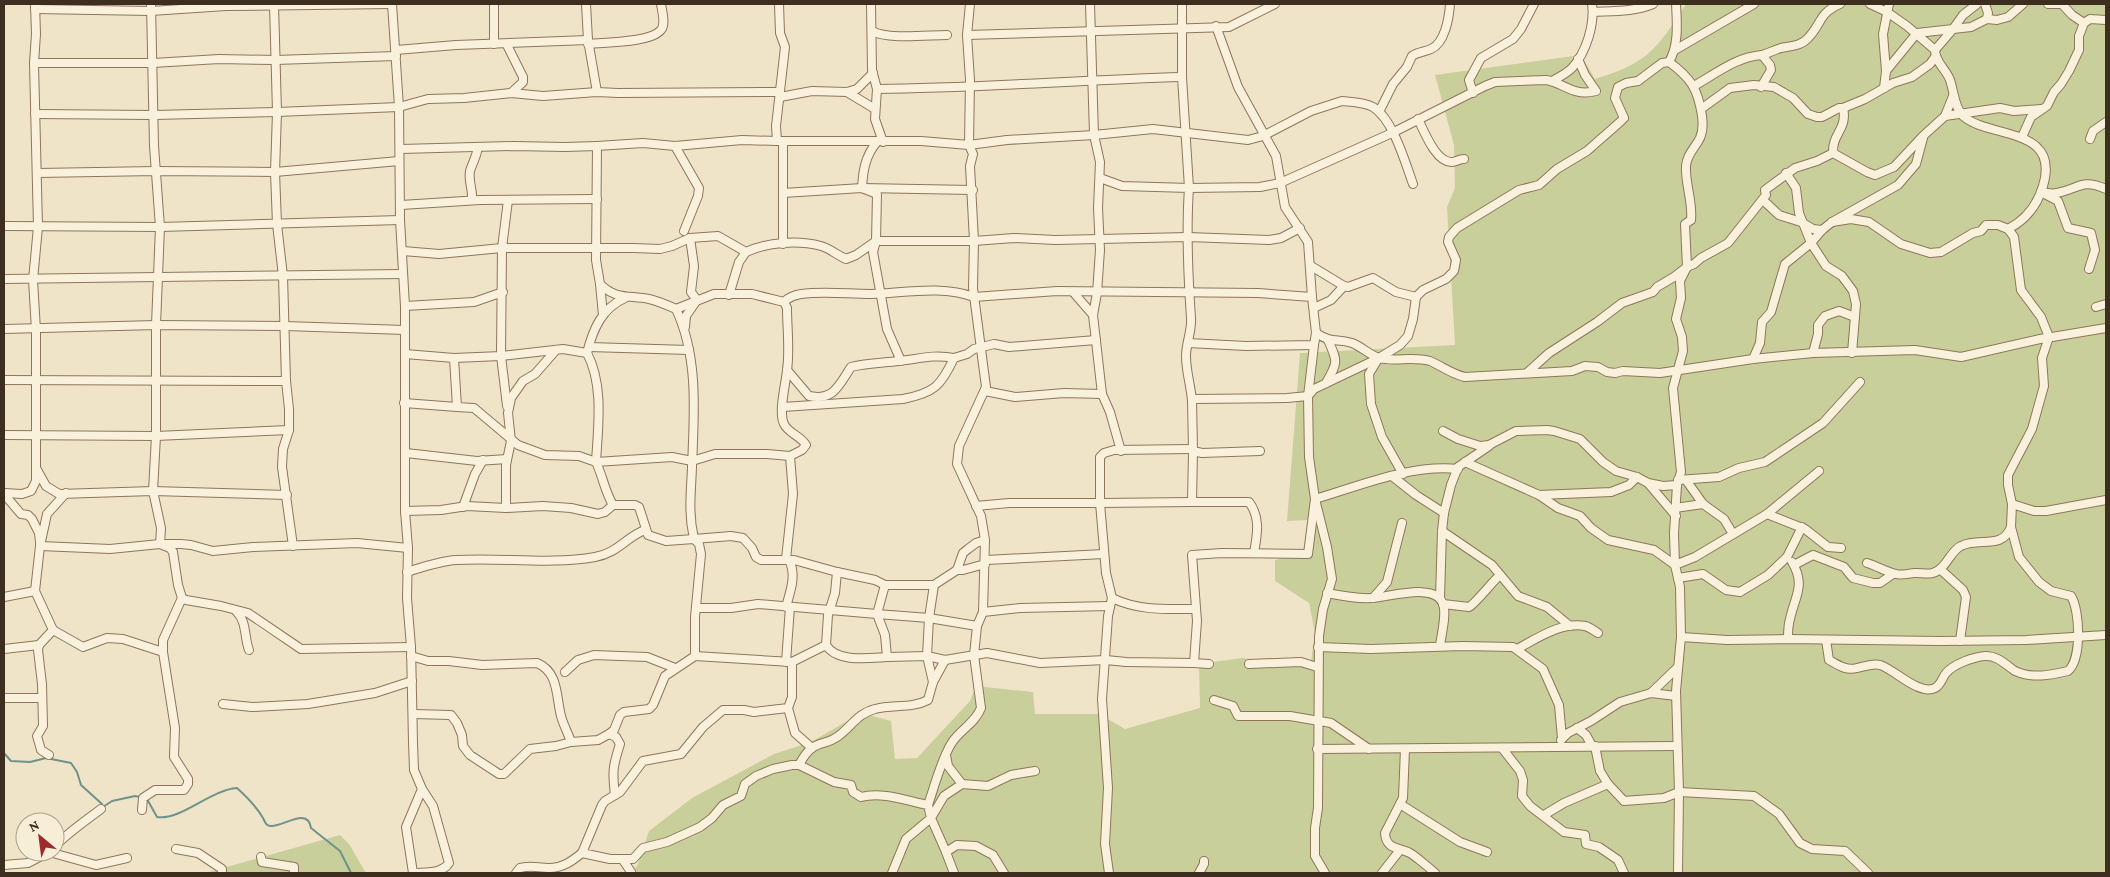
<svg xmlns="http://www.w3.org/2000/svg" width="2110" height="877" viewBox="0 0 2110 877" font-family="'Crimson Pro',serif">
<rect width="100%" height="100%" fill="#f0e4c8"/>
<g fill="#c9cf9b">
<path d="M1686 4H2106V873H631L637 866 649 831 692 798 774 754 811 742 861 713 891 721 895 759 917 758 970 701 976 686 1033 692 1035 714H1099L1125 729 1200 708 1199 664 1242 658 1259 660 1311 661 1315 633 1309 603 1275 581V560L1308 552V520L1287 521 1300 353 1455 345 1447 207 1455 188 1454 145 1435 75 1581 55 1595 79C1648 63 1657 49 1686 4Z"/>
<polygon points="340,835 349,844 366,873 205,873"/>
</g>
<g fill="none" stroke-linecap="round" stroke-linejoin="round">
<g stroke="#6f938a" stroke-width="2">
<polyline points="4,753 11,761 30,762 46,758 71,763 77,772 81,785 102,804 101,807"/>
<path d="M147 799 157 817C180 821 210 790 237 788 247 797 256 806 263 818 265 822 266 826 271 826 283 827 308 806 311 828L340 851 351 873"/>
<polyline points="103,807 112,801 135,796 140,797"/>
</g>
<defs>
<g id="street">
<polyline points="35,4 36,34 34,63 38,227 33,280 36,330 36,468 46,486 59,494 153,491 287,495"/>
<polyline points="274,4 277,112 275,172 277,224 283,276 286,381 289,409 289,430 283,449 282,467 293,546"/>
<polyline points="392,4 399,107 400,220 405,306 405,511 408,548 407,598 411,647 413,742 414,770 422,789 406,827 413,873"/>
<polyline points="494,4 494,44"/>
<polyline points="586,4 588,40 597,92"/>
<path d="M871 4 872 70 877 89C979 88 1080 80 1182 77"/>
<polyline points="1090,4 1094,135 1100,162 1098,208 1100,250 1097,293 1093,315 1102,394 1110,412 1121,451"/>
<path d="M1182 4V77L1189 188 1260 187 1280 183 1392 133 1485 86 1495 82 1546 80C1565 83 1572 97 1596 91L1585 75 1578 59"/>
<polyline points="1985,4 1988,13 1987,19"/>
<polyline points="2048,4 2064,4"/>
<polyline points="35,9 151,11 226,6 392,4"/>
<path d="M1593 12C1615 11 1633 12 1653 4"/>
<polyline points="2084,23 2090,19 2106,20"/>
<polyline points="1216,26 1238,87 1276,156 1285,207 1308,242 1312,297"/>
<path d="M872 31C888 40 928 35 947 35"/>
<polyline points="967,35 1229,27 1275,4"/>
<path d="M588 44C605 42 650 43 661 30 666 24 662 11 661 4"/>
<polyline points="507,45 523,77 523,82 511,93"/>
<polyline points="396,50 456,45 588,40"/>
<polyline points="1675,50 1754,4"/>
<polyline points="1935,50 1953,29 1971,27 1987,19 1997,20 2008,17 2023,4"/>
<path d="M1669 62C1691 78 1698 89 1702 116 1703 123 1703 131 1700 138 1695 148 1687 154 1686 166 1685 184 1693 202 1691 220L1685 224 1687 267 1680 281 1681 298 1676 319 1682 337 1683 351 1673 388 1681 472 1677 485 1674 533 1675 565 1680 587 1681 637 1676 691 1679 792 1678 873"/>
<polyline points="34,63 153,63 219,59 275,60 396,56"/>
<polyline points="1886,71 1883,34 1889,4"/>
<path d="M1552 81C1559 77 1566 74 1572 68 1586 53 1595 24 1592 4"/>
<path d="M1694 86C1717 73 1736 57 1762 55"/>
<path d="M1761 87 1771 70 1770 65 1762 55C1769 53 1774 50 1781 48 1791 46 1802 46 1809 37 1822 23 1819 13 1840 4"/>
<polyline points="1884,88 1886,71 1917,33 1953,29 1963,15 1977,4"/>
<polyline points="877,89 875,119 883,142"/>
<polyline points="847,92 875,109"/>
<polyline points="1473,93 1469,80 1481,58 1513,39 1521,29 1534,4"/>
<polyline points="780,97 812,91 847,92 857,89 873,73"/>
<polyline points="1701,109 1730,88 1754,85 1774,87 1793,98 1808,114 1817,117 1822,117 1839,108 1843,108 1865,99 1893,83 1912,77 1930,64 1935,57"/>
<path d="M1379 112 1393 84 1407 67 1412 56C1418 52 1424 52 1431 49 1445 43 1449 18 1450 4"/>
<polyline points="35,114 154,115 277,112 399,107 428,99 464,98 511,93 543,96 597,92 618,93 780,92"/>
<polyline points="1945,116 1953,96"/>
<path d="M1418 119C1424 131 1436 163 1452 162 1456 162 1459 159 1464 159"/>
<polyline points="2022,137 2031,117 2047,106 2054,92 2061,84 2069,71 2079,50 2079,36 2084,23 2072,15 2062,4"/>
<polyline points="2090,139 2093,131 2106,122"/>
<polyline points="777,141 776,126 785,47 780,33 779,4"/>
<polyline points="783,141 783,244"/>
<path d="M877 142C865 156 863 171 862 188L877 194 876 241 873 252 887 329 901 361"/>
<path d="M597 146 643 143 675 146 742 140 777 141H921L969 145 1007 140 1094 135 1153 129 1248 140 1263 136 1311 111 1342 101C1353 102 1364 102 1373 107 1393 119 1405 162 1413 184"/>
<polyline points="675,146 699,188 698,196 684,231"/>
<path d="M401 149 513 146 565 147 597 146 596 260 600 284C616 300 629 295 649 299 658 301 667 305 676 309 699 358 694 414 692 467 691 494 688 512 694 539L731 536 743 538 752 548 756 557 761 560H794L837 572 875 580 885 585H934L929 618 927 656 945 660 987 653 1040 663 1106 660 1126 662 1194 663"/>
<path d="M1833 153C1832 133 1848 129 1843 108"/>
<polyline points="38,173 156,171 275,172 399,161"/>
<polyline points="1786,173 1796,188 1799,213 1811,243 1826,266 1842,276 1853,291 1856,304 1852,353"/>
<path d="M1100 178 1122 186 1189 188C1186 231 1188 275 1191 318 1192 331 1186 343 1186 356 1186 372 1191 386 1192 401"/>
<polyline points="783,193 862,188 973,190"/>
<path d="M472 200C473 190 468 180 470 171 473 161 476 159 478 147"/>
<polyline points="1763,200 1779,215 1801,222 1813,229 1822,230"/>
<polyline points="401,205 480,200 597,199"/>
<path d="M1832 222 1851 219 1869 222 1901 244 1930 253 1941 252 1973 233 1981 231 1986 225H1998L2008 229C2026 220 2037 206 2043 186 2061 126 1989 139 1963 116 1954 107 1954 91 1950 80 1946 69 1935 62 1935 50L1907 26 1887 12 1870 4"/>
<polyline points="4,226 160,227 400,220"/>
<path d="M403 251 439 254 502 248H633L660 249 672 246 690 238 718 236 746 252C768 242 798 240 821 246 829 248 837 255 846 259L856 255 876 241H974L1014 238 1055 240 1188 237 1269 240 1281 238 1300 228"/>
<polyline points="1311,266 1344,286 1348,287 1373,278 1396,292 1416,297"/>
<path d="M2089 269 2095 250 2091 233 2068 228 2058 201 2041 192C2046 193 2052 194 2057 193 2079 189 2081 178 2106 189"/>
<polyline points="4,279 403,274"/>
<polyline points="600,284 603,315"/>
<polyline points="1073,292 1093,315"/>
<polyline points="729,295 739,262 746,252"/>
<path d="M784 302C789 297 794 295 801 294 824 291 848 294 871 294 905 293 941 285 974 297L1057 291 1258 293 1312 297 1316 333 1314 345 1246 346 1188 343"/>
<polyline points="405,306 474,302 503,292"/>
<polyline points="2096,307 2106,304"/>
<polyline points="1314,308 1331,300 1344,286"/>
<polyline points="685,327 686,316 697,300 691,292 694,266 690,238"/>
<polyline points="4,329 156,325 285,326 405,330"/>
<path d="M1316 333C1333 344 1336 338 1352 343 1362 347 1370 355 1379 358 1395 362 1413 356 1430 361 1442 366 1451 374 1465 377L1572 371 1585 366 1598 367 1607 372 1615 373 1623 371 1660 373 1753 359 1813 353 1915 350 1961 357 2040 339 2106 328"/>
<polyline points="589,347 689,350"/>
<polyline points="556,350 535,374 523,381 511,398 508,413 511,441 506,465 506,508 543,506 571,508 598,514 605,512 613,505"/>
<path d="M587 353C604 385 598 427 596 462L672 457 692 461 715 454H767L790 456 802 450 806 445C801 436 788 433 784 424 778 412 786 383 787 370 790 350 787 328 787 308L784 302 752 294H714L676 309"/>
<polyline points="1813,353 1818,334 1818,325 1825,316 1839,311 1855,317"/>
<path d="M405 354 454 358 457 407 474 408 518 445 545 455 579 456 596 462C603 477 605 492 613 505H635L639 507 648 535 666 541 694 539 699 544 701 554 695 617V656"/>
<path d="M454 358 501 356 563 349 587 353C593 329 602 308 625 298"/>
<polyline points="1378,359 1369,374 1371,404 1382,437 1403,474"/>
<polyline points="1753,359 1760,343 1762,322 1771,312 1785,264 1811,243 1822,230 1832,222 1898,185 1916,164 1923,138"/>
<path d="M787 370 809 396C834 401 839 385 851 367 867 363 882 363 899 361 919 359 933 354 954 358"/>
<polyline points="1528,372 1549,353 1597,322 1622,303 1653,292 1657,287 1674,277 1687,267 1694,264 1701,258 1728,243 1766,195 1765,190 1795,168 1817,161 1833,153 1867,172 1875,175 1894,167 1923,136 1945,116 2000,108 2014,111 2041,109"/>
<polyline points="4,380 286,381"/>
<path d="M1326 383C1338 362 1338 362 1328 340"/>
<polyline points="985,391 1015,397 1064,393 1102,394"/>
<polyline points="404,403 457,407"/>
<polyline points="507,406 501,356 502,248 508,200"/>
<path d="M783 407 903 399C934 393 941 386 954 358L967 354 974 349 994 344 1009 347 1096 340"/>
<polyline points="1443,431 1458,439 1480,446 1489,445 1516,431 1547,430 1554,431 1580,439 1603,462 1616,471 1637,477 1648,483 1663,486 1677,485"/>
<polyline points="4,435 156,436 289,430"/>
<path d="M1193 451 1192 399 1287 398 1308 396 1314 389 1379 358 1400 345 1408 336 1413 319 1416 297 1423 290 1446 279 1454 271 1456 260 1448 242 1449 237 1457 228 1519 190 1539 185 1557 169 1587 151 1620 122 1624 118 1615 98 1618 87 1626 83 1638 81 1662 63 1669 62C1679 45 1677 23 1676 4"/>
<polyline points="406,453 477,461 507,459"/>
<polyline points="1465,462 1539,495 1611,492 1629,485 1637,477"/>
<polyline points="1392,476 1416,495 1444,513"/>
<polyline points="1678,480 1719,477 1739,468 1765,462 1823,423 1860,382"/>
<polyline points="1686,480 1703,504 1724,519 1733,534"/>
<polyline points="1648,483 1676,516"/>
<polyline points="4,493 22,494 31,491 36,481 36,469"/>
<polyline points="4,494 21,514 28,515 32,519 39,533 40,542"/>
<polyline points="1539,495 1558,508 1580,516 1591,528 1608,540 1654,550 1675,565 1695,557 1767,514 1819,471"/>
<polyline points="2012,504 2034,511 2046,511 2106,500"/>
<polyline points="976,506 1009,503 1100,503 1100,457 1104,453 1114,450 1192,449"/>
<polyline points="463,507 475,474 483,460"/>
<polyline points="1675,508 1703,504"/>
<polyline points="405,511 441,510 467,506 506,508"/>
<polyline points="1767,514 1805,529 1828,547 1841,548"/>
<polyline points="1442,531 1492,565 1518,596 1547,607 1570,626"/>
<polyline points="40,546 110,549 160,544 181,544 191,545 213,551 253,547 357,543 408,548"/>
<path d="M1254 553C1257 535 1261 518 1249 502H1192L1193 451 1202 453 1260 451"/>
<polyline points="786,559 793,494 790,456"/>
<polyline points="986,560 1104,554"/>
<path d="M1867 563C1877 566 1887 572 1896 574 1902 576 1909 573 1915 573 1925 573 1932 576 1940 569 1948 563 1952 550 1961 546 1980 537 2002 550 2011 527"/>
<polyline points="1794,565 1813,555 1844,567 1853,578 1873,583 1880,583 1893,574"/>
<polyline points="1940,569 1963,590 1966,597 1960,641"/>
<polyline points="957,570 963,570 985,564"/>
<path d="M407 572C423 567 440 561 456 560 502 557 549 565 595 557 618 553 626 537 645 530"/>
<polyline points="1678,578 1703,574 1726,590 1740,592 1768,575 1787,557 1802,527"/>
<polyline points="885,585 877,614 929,618 977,626"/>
<polyline points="934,585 957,570 963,553 968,549 976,543 985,540"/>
<path d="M1327 593C1342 596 1357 599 1372 598 1390 597 1436 582 1443 604 1447 614 1441 636 1440 646"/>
<polyline points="4,597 35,591"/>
<polyline points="182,598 186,600 221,606 248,613 301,649 411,647"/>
<path d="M1112 598C1139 611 1166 609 1196 609"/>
<polyline points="1373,598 1387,582 1402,523"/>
<polyline points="1440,598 1442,531 1444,513 1451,485 1458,467 1489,446"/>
<path d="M1443 604 1469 607C1475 604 1493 581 1500 575"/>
<path d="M786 607C790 592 797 575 789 560"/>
<path d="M696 608H731L758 604 877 614 885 635 887 657C869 658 837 663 826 645L792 662"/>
<path d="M236 611C247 621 244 637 249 650"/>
<polyline points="983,612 1020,608 1110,606"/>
<polyline points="53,630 83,647 107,638 123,639 163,652"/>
<polyline points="1681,637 1727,640 1788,639 1940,641 2026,640 2106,635"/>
<path d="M1788 639C1788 632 1788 625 1790 619 1795 596 1806 585 1792 562"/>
<path d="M1826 640 1829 660C1838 665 1846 671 1857 668 1864 667 1872 663 1880 665 1894 669 1919 696 1935 688 1941 685 1942 678 1946 673 1954 664 1973 657 1985 656 1997 655 2006 665 2015 671 2032 679 2051 675 2068 671 2082 659 2080 610 2071 596L2051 591 2039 582 2019 557 2011 527 2012 504 2008 485V475L2032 429 2044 386 2042 358 2049 337 2041 317 2021 290 2014 237 2008 229"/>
<polyline points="826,645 828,615 835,593 837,572"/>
<polyline points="1318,647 1371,649 1463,646 1513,647 1543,669 1559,705 1562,738"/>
<polyline points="4,649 39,645"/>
<path d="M1517 649C1536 639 1562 621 1585 626 1590 627 1594 631 1598 633"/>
<path d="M411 656 428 661H449L482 665 537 663C559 672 556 697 561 716 563 724 568 733 571 742"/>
<polyline points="887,657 927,656 933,682"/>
<polyline points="786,662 790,607"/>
<polyline points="1209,664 1194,663 1197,621 1192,555 1222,553 1308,554 1315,499 1309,457 1308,396 1314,345"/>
<polyline points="1249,664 1301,662 1317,667"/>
<polyline points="565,672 578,660 594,655 647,657 675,668"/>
<polyline points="1651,693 1678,667"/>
<polyline points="4,698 42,698"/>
<polyline points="1214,700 1233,706 1238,716 1290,716 1331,723 1369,749"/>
<polyline points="223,704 252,707 308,704 375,693 412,681"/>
<polyline points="788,708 795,733 812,748"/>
<path d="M413 714 451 715 457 723 462 735 463 746 470 755 499 774H504L530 749 556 746 571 742 598 740 609 734 614 730 620 715 624 712 649 709 653 705 665 676 695 656 792 662V697L788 708 754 712 744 710H723L703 727 681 754 643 761 620 792 605 801 602 805 582 853 610 859H633L643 848 667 842 700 827 712 818 723 805 741 796 745 784 756 776 773 769 792 765H799L834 782 851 785 853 792 861 797C881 791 908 801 928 805L931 818 906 839 892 873"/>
<polyline points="1577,728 1586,735 1592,746"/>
<path d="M609 734 616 737 620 744C613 766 612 771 615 795"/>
<polyline points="1561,740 1568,733 1591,721 1620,702 1651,693 1676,696"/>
<polyline points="1595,746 1600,771 1608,784"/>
<polyline points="1502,748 1520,771 1523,780 1522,796 1530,806 1564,832 1585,835 1586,844 1599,847 1618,860 1624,873"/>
<polyline points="1317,749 1677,746"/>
<path d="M1405 749 1403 798 1385 833C1386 850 1399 847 1410 853 1414 855 1433 871 1435 873"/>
<polyline points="49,755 41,750 37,736 43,726 42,684 38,650 39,645 53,630 35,591 40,546 47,514 66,493"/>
<polyline points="946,755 948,766 962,784"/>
<path d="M799 765C814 736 824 749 841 734 853 724 859 713 875 709 892 704 911 709 928 700L933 682 945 660"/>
<polyline points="1400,804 1460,842 1487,852"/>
<path d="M928 805C935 785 940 763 951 744 959 730 975 724 981 708L974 655 977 626 983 612 985 540 981 516 957 464 959 446 986 387 973 288 974 241 970 166 973 154 969 145 970 80 967 35 970 4"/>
<polyline points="142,810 143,798 155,790 184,790 188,784 188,779 174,757 175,728 163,652 163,640 182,598 178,585 173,552 170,548 160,544 161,528 153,491 156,436 156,325 160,227 154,146 151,4"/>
<polyline points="1544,815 1564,803 1608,784 1624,801 1664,798 1679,792 1754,796 1779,814 1800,843 1812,849 1845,851 1868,873"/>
<path d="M55 846C69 832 85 821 101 809"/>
<polyline points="176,849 198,853 222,869 222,873"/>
<polyline points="946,852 954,873"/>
<polyline points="261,857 262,862 294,867 294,873"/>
<polyline points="623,860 631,872"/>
<polyline points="4,865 28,863 49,852 96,865 127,858"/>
<path d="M413 873C425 872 442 874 449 863L433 806 422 789"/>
<path d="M516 873 520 868C534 865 537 868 549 868 563 868 572 861 582 853"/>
<polyline points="1004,873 993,855 976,846 957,845 946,852 931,818 944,796 962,784 988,786 1011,775 1035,771"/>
<polyline points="1109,873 1105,844 1108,788 1102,699 1108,616 1112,598 1106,573 1100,503 1192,502"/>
<polyline points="1199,873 1204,864 1204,861"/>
<path d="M1325 873 1315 856V828L1318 808 1319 636 1323 609 1332 579 1327 547 1315 499C1360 486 1410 464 1458 469"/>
<polyline points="1382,873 1400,850"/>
</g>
</defs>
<use href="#street" stroke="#8d765c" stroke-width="10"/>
<use href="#street" stroke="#faf1dc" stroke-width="8"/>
</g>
<rect width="2110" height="877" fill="none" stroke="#3d2e20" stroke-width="10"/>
<g transform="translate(40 837) rotate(331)"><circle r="24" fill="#f7eed8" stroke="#ada18e"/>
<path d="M0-4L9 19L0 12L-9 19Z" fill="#9e2a2b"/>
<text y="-8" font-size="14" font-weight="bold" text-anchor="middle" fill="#3d2e20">N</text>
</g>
</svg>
